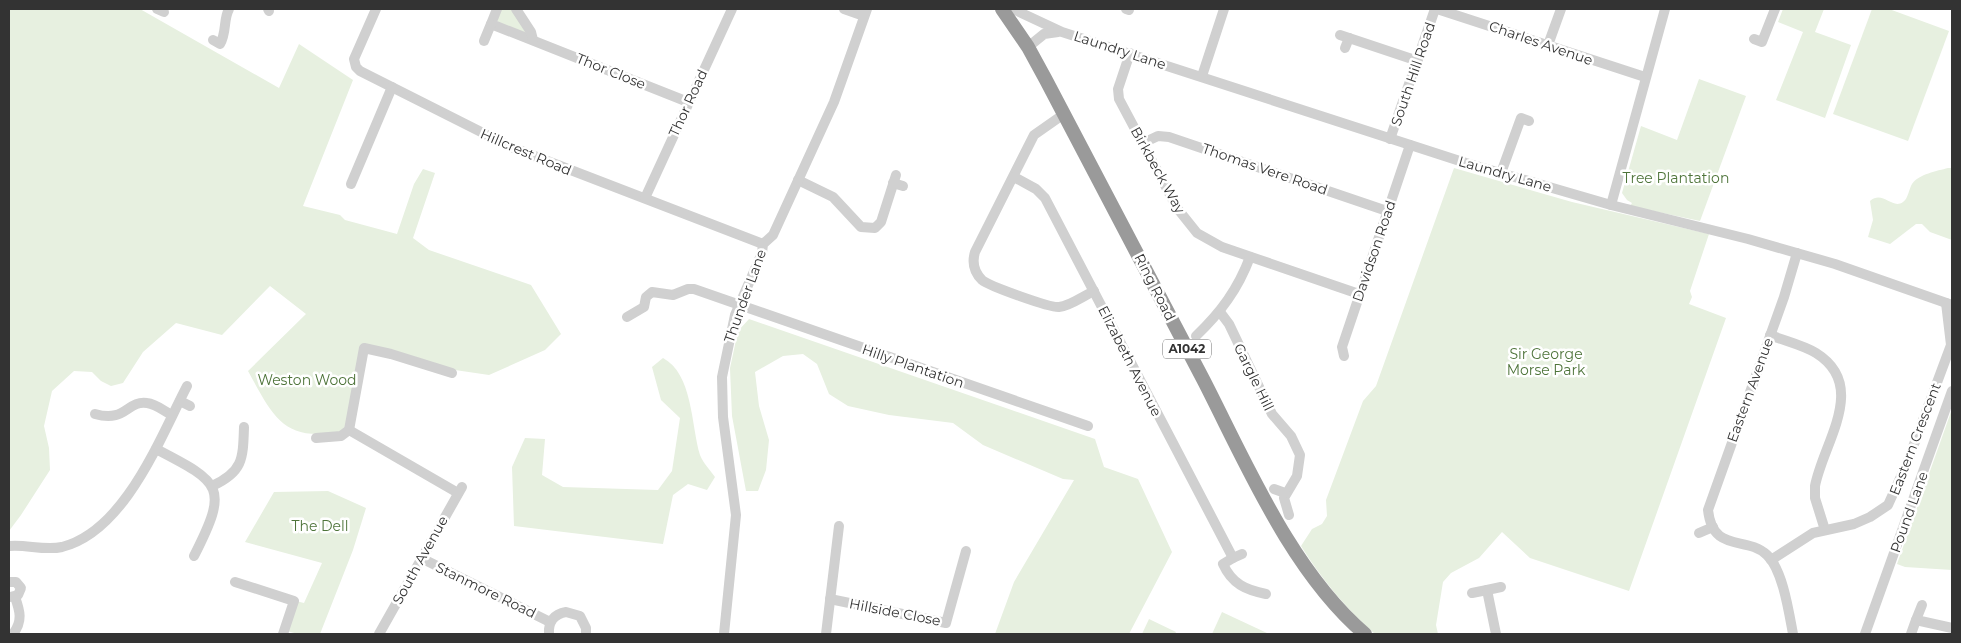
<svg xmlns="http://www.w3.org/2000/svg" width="1961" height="643" viewBox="0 0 1961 643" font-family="Montserrat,sans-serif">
<rect width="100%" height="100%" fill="#fff"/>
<g fill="#e7f0e0">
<path d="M9 9H140L279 88 299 44 353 80 303 206 340 215 345 220 397 234 414 184 423 169 435 173 413 238 429 250 531 285 561 334 545 350 489 375 455 370 363 344 344 431C284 443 274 418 248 371L306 314 270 286 222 335 176 323 143 352 123 383 111 386 101 381 92 372 74 371 52 391 44 426 49 448 50 470 21 515 9 531Z"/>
<polygon points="501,9 513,9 529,34 499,23 497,20"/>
<polygon points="1783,9 1824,9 1815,32 1851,45 1825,118 1776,100 1803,32 1778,22"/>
<polygon points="1872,9 1889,9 1949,31 1908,141 1833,114"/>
<polygon points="1699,79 1746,96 1700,221 1630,206 1632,203 1627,200 1622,193 1641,126 1677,140"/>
<path d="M1454 168 1572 202 1709 234 1690 291 1692 297 1689 304 1726 318 1629 591 1530 558 1502 532 1479 558 1451 573 1443 582 1436 625 1438 634H1375C1346 609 1321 578 1301 546L1312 529 1322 524 1327 516 1326 500 1363 401 1376 386Z"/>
<path d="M1948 168H1952V240L1930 232 1922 224H1916L1890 244 1868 237 1873 220 1870 201C1883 190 1892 210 1903 202 1908 199 1909 189 1912 184 1919 174 1937 171 1948 168Z"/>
<polygon points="749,319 1095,439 1104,467 1138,479 1172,552 1129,634 995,634 1014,582 1074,480 1063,479 983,445 953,423 889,415 848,406 829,394 817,364 803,354 783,356 755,372 759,406 769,440 766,470 758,491 746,491 732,416 730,368 738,331"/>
<path d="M663 358C693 374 691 425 700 455 703 463 711 471 715 477L707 490 688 484 673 495 663 544 514 526 512 467 525 438 545 439 542 475 563 487 658 490 672 471 680 418 661 400 652 367Z"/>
<polygon points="1952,409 1952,570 1905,567 1897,564"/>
<polygon points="328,491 366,508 353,550 320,634 298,634 287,631 296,601 304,603 322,563 245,542 274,492"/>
<polygon points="1222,612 1267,633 1266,634 1212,634"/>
<polygon points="1149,619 1176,632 1175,634 1142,634"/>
</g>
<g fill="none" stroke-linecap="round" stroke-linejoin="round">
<g stroke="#d0d0d0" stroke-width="10">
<polyline points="157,9 164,12"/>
<polyline points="268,9 269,11"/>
<polyline points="376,9 354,59 356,67 360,71 511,147 763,244"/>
<polyline points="497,9 491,24 688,102"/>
<polyline points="516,9 531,32 533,40"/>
<polyline points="844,9 864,16"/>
<polyline points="1013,9 1062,32 1466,163 1611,205 1748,239 1835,264 1952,305"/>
<polyline points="1126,9 1129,10"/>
<polyline points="1437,9 1645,77"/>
<polyline points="1340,35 1418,61"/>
<polyline points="1754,39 1762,42 1775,9"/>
<path d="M213 40 220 44C227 32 223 20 229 9"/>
<polyline points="484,41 491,24"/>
<polyline points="1548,45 1561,9"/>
<polyline points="1028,47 1044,34 1058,32"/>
<polyline points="1345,48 1349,38"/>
<polyline points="1130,53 1118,89 1119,99 1177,208 1197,233 1222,247 1359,294"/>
<polyline points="1202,76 1224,9"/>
<path d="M1064 114 1034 135 975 252C972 262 974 272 982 280 989 286 1050 308 1059 307 1070 306 1083 296 1094 291"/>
<polyline points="1390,139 1435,9"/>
<polyline points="1143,143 1158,136 1169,137 1387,211"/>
<polyline points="1501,173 1521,118 1529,121"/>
<polyline points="1014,177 1036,189 1045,198 1233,558 1242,554"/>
<polyline points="798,180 833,197 861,227 875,228 881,222 896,175"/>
<polyline points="893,183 903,186"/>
<polyline points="351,184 392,87"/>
<polyline points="645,198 732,9"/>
<polyline points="1611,205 1665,9"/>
<polyline points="1220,312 1229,324 1272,414 1291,436 1300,455 1297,476 1284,498 1289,515"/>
<polyline points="627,317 644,307 646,297 652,292 673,295 688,289 694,289 1088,426"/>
<path d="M1770 335C1785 341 1803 345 1816 353 1869 386 1823 443 1815 486V498L1825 530"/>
<path d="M1196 336C1221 312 1238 289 1250 257"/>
<polyline points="1344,356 1342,347 1410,145"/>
<polyline points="180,401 190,406"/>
<path d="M95 414C126 423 127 400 147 403 156 404 164 411 172 415"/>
<polyline points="349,430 458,493"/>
<polyline points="316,438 341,436 349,430 364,348 391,354 452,373"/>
<path d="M156 449C222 483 229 487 194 556"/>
<path d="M212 486C243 472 243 459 244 427"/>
<polyline points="1274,489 1285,493"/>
<polyline points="1699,533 1713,527"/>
<path d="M9 546C26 544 44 551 62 547 125 531 160 438 187 386"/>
<polyline points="421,558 550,622"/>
<path d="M1233 558 1223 564C1232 584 1246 590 1266 594"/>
<polyline points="1771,560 1813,533 1854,524 1870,517 1888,505 1907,463 1951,345 1946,303"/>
<polyline points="9,582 16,582 21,588 18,595 10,597"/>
<polyline points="235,582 294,601 283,634"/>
<polyline points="1472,593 1487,590"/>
<polyline points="830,599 946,623 966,551"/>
<polyline points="1922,605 1916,620 1952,628"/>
<path d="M13 634C23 621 20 611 15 597"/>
<polyline points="379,634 462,487"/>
<path d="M549 634C548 622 554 614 566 612L580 616 586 628V634"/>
<polyline points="724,634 736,515 723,417 722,377 735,315 762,253 763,244 773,235 834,102 867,9"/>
<polyline points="826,634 839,526"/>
<polyline points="1496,634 1487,590 1501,587"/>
<path d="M1793 634C1789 613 1783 570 1767 555 1746 535 1713 554 1708 510L1784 297 1797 253"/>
<polyline points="1865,634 1952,391"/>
<polyline points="1911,634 1916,620"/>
</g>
<path stroke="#9a9a9a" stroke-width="14" d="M1002 9 1028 47 1046 80C1098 180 1151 280 1204 381 1247 465 1292 572 1365 634"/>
</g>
<g text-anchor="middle" stroke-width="5" stroke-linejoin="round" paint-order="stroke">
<rect fill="#fff" stroke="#707070" stroke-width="1" x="1163" y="339.5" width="48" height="19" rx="4"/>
<g font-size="12" font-weight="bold" fill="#333">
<text x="1187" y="353">A1042</text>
</g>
<g font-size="14" fill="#333" stroke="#fff">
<text transform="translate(1541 43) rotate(19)" y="5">Charles Avenue</text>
<text transform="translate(1120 50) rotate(18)" y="5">Laundry Lane</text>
<text transform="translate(611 71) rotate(22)" y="5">Thor Close</text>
<text transform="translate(1413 74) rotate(-71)" y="5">South Hill Road</text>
<text transform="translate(688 103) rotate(-65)" y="5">Thor Road</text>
<text transform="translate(526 152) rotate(23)" y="5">Hillcrest Road</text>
<text transform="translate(1265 169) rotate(19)" y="5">Thomas Vere Road</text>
<text transform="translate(1158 170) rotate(61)" y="5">Birkbeck Way</text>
<text transform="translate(1505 174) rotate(16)" y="5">Laundry Lane</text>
<text transform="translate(1374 251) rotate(-71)" y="5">Davidson Road</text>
<text transform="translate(1155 287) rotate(63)" y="5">Ring Road</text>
<text transform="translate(745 296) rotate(-70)" y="5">Thunder Lane</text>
<text transform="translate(1130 361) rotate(63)" y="5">Elizabeth Avenue</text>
<text transform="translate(913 366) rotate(19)" y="5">Hilly Plantation</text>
<text transform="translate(1254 377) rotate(64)" y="5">Gargle Hill</text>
<text transform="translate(1750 390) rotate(-70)" y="5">Eastern Avenue</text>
<text transform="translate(1915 439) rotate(-69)" y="5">Eastern Crescent</text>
<text transform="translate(1909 512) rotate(-70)" y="5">Pound Lane</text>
<text transform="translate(420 560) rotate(-61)" y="5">South Avenue</text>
<text transform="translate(486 590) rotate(26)" y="5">Stanmore Road</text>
<text transform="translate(895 612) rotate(11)" y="5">Hillside Close</text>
</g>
<g font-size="14" fill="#4e743a" stroke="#fff">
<text x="1676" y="183">Tree Plantation</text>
<text x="1546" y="359">Sir George<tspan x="1546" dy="16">Morse Park</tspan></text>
<text x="307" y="385">Weston Wood</text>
<text x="320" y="531">The Dell</text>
</g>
</g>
<rect width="1961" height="643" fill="none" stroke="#333333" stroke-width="20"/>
</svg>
